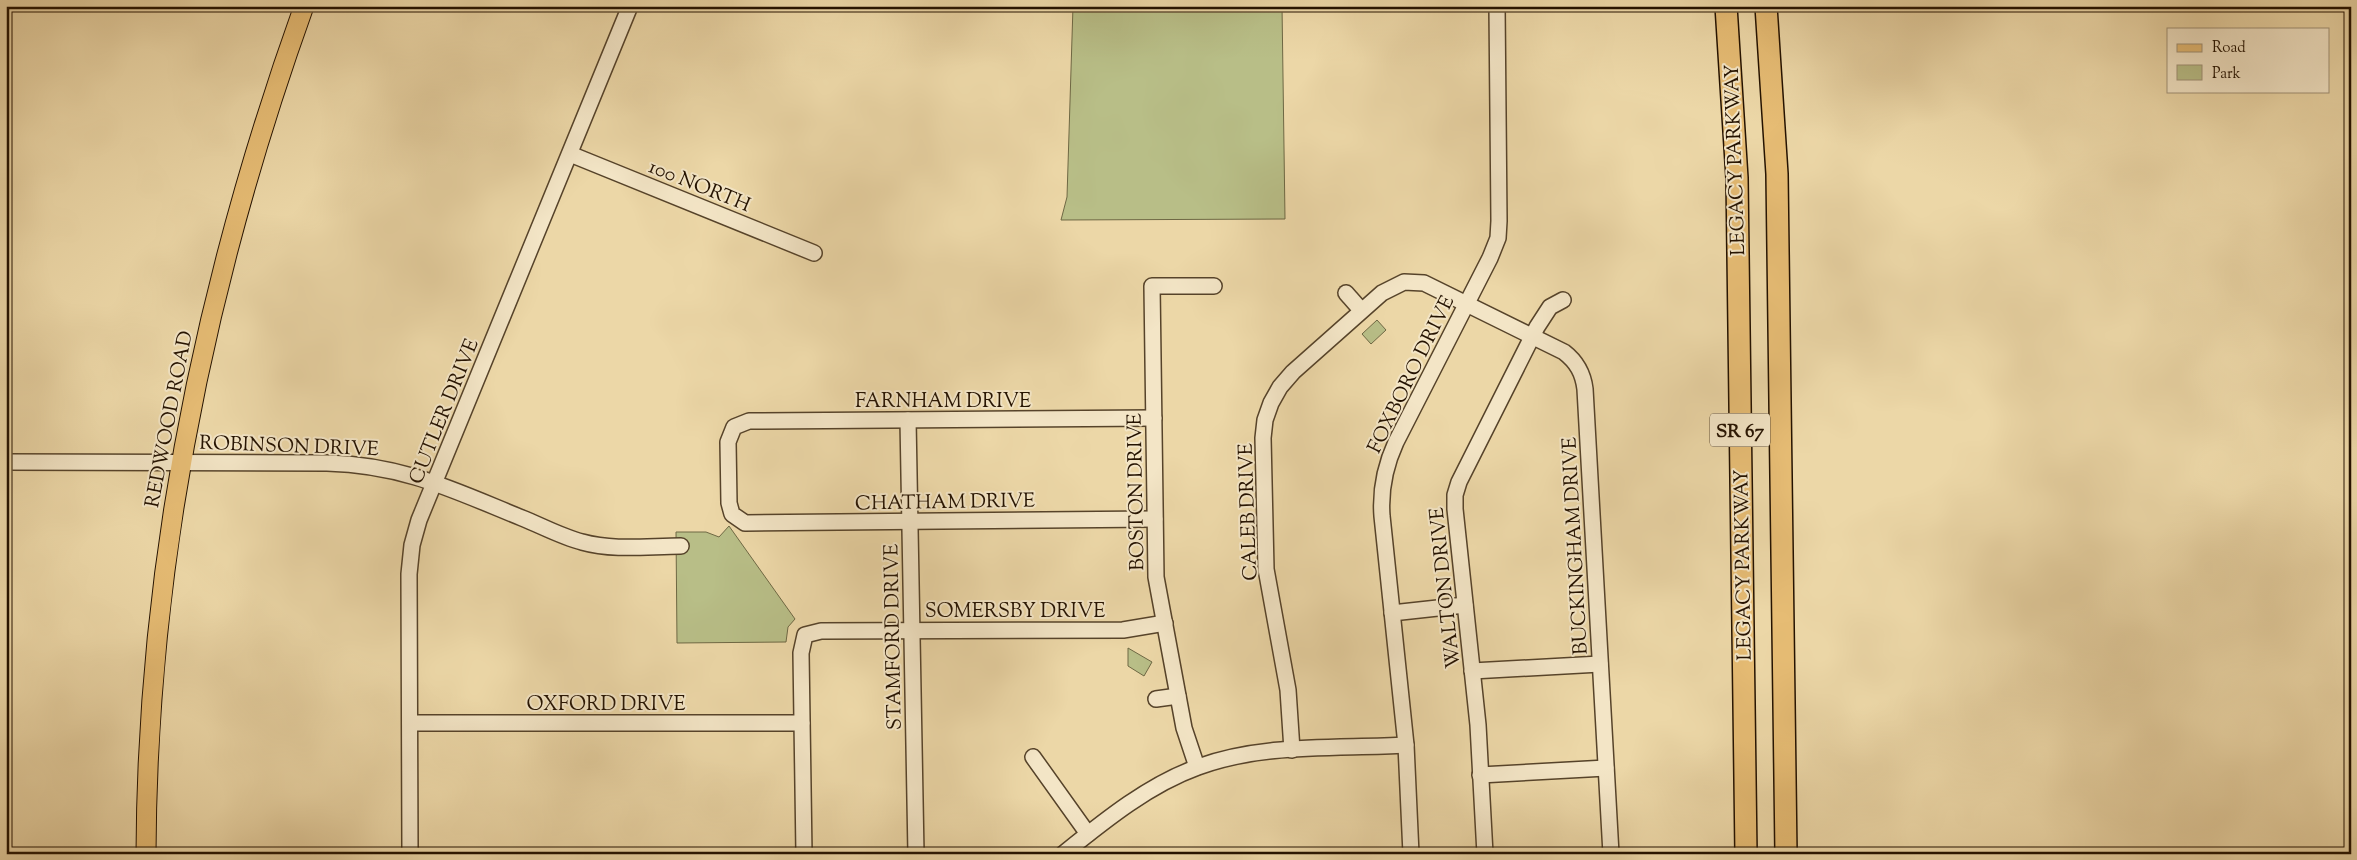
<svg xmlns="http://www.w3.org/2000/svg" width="2357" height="860" viewBox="0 0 2357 860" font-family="'Sorts Mill Goudy',serif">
<rect width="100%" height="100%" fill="#ecd7a7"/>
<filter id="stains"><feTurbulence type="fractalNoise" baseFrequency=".004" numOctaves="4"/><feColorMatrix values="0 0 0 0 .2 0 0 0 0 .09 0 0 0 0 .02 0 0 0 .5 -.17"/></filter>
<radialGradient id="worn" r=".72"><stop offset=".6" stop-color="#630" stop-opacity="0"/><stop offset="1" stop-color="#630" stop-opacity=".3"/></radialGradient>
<g fill="#b8be87" stroke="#6e6844">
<polygon points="1073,6 1282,6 1285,219 1061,220 1067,197"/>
<polygon points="1377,320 1386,330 1371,344 1362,334"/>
<polygon points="729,526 795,619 788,627 786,642 677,643 676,532 706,532 719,537"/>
<polygon points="1128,648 1152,662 1144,676 1128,666"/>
</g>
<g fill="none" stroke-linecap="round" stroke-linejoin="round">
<defs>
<g id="minor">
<polyline points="570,154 814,253"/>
<polyline points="1346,293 1361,310"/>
<polyline points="1154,418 749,421 734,427 728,442 729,503 732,514 745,523 1155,519"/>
<polyline points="908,420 916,854"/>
<path d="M6 462 327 463C404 465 453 490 522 518 542 526 562 537 582 542 614 551 649 546 681 546"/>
<polyline points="1392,613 1465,605"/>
<polyline points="1472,671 1600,664"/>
<polyline points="1156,699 1178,696"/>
<polyline points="410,723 802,723"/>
<path d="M1292 750 1288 690 1266 569 1263 438 1265 420 1271 403 1280 387 1293 372 1382 293 1404 282 1424 283 1564 352C1577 362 1583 373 1585 389L1611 854"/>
<polyline points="1033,757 1088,834"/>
<polyline points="1197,767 1184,728 1156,577 1152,286 1214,286"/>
<polyline points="1480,775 1606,768"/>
<polyline points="410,854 409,574 412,545 419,520 630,6"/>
<polyline points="804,854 801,653 805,635 821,631 1123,630 1165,623"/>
<path d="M1063 854C1104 821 1148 785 1198 767 1263 743 1337 749 1406 745"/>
<path d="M1411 854 1406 745 1382 516C1380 489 1385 466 1396 442L1490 258 1498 238 1499 221 1497 6"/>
<polyline points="1485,854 1478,725 1455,509 1455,495 1459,482 1537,327 1550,307 1563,300"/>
</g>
<path id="major" d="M146 854C147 564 206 279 304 6"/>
<g id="highway">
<polyline points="1726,6 1737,178 1746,854"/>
<polyline points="1766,6 1777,174 1786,854"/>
</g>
</defs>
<use href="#minor" stroke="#56432a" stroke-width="18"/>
<use href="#major" stroke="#241200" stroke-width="21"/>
<use href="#highway" stroke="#241200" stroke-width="24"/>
<use href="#minor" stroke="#f3e5c6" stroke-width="15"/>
<use href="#major" stroke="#e6bc74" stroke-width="19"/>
<use href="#highway" stroke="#e6bc74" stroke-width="21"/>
</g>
<g text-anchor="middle" stroke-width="4" stroke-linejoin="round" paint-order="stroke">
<rect fill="#f3e5c6" stroke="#62513b" stroke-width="1" x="1710" y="413.5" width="60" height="33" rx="4"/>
<g font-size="19" font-weight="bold" fill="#241200">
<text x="1740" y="437">SR 67</text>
</g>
<g font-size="20" fill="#241200" stroke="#f3e5c6">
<text transform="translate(1734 160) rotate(-92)" y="7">LEGACY PARKWAY</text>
<text transform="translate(700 185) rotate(22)" y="7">100 NORTH</text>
<text transform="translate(1410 374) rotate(-64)" y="7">FOXBORO DRIVE</text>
<text x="943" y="407">FARNHAM DRIVE</text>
<text transform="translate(443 411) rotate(-68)" y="7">CUTLER DRIVE</text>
<text transform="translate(168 419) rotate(-79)" y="7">REDWOOD ROAD</text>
<text transform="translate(289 445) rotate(2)" y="7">ROBINSON DRIVE</text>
<text transform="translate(1135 492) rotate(-91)" y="7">BOSTON DRIVE</text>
<text transform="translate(945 501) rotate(-1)" y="7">CHATHAM DRIVE</text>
<text transform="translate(1247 512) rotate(-92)" y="7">CALEB DRIVE</text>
<text transform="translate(1574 546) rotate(-93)" y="7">BUCKINGHAM DRIVE</text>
<text transform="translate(1742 565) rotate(-91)" y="7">LEGACY PARKWAY</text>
<text transform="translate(1444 588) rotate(-96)" y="7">WALTON DRIVE</text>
<text x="1015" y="617">SOMERSBY DRIVE</text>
<text transform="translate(892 637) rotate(-91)" y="7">STAMFORD DRIVE</text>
<text x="606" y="710">OXFORD DRIVE</text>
</g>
</g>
<rect width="2357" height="860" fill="none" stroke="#ecd7a7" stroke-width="25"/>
<rect x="8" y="8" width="2342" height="845" fill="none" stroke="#241200" stroke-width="2.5"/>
<rect x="12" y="12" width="2332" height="835" fill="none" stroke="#241200"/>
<rect x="2167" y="28" width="162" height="65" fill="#f3e5c6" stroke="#a09177"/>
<rect x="2177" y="44" width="25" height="8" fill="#e6bc74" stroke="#a09177"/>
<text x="2212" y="52" font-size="15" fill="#241200">Road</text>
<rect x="2177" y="65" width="25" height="15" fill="#b8be87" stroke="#a09177"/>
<text x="2212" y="78" font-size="15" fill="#241200">Park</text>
<rect width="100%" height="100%" filter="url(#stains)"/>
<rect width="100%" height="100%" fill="url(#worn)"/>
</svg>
